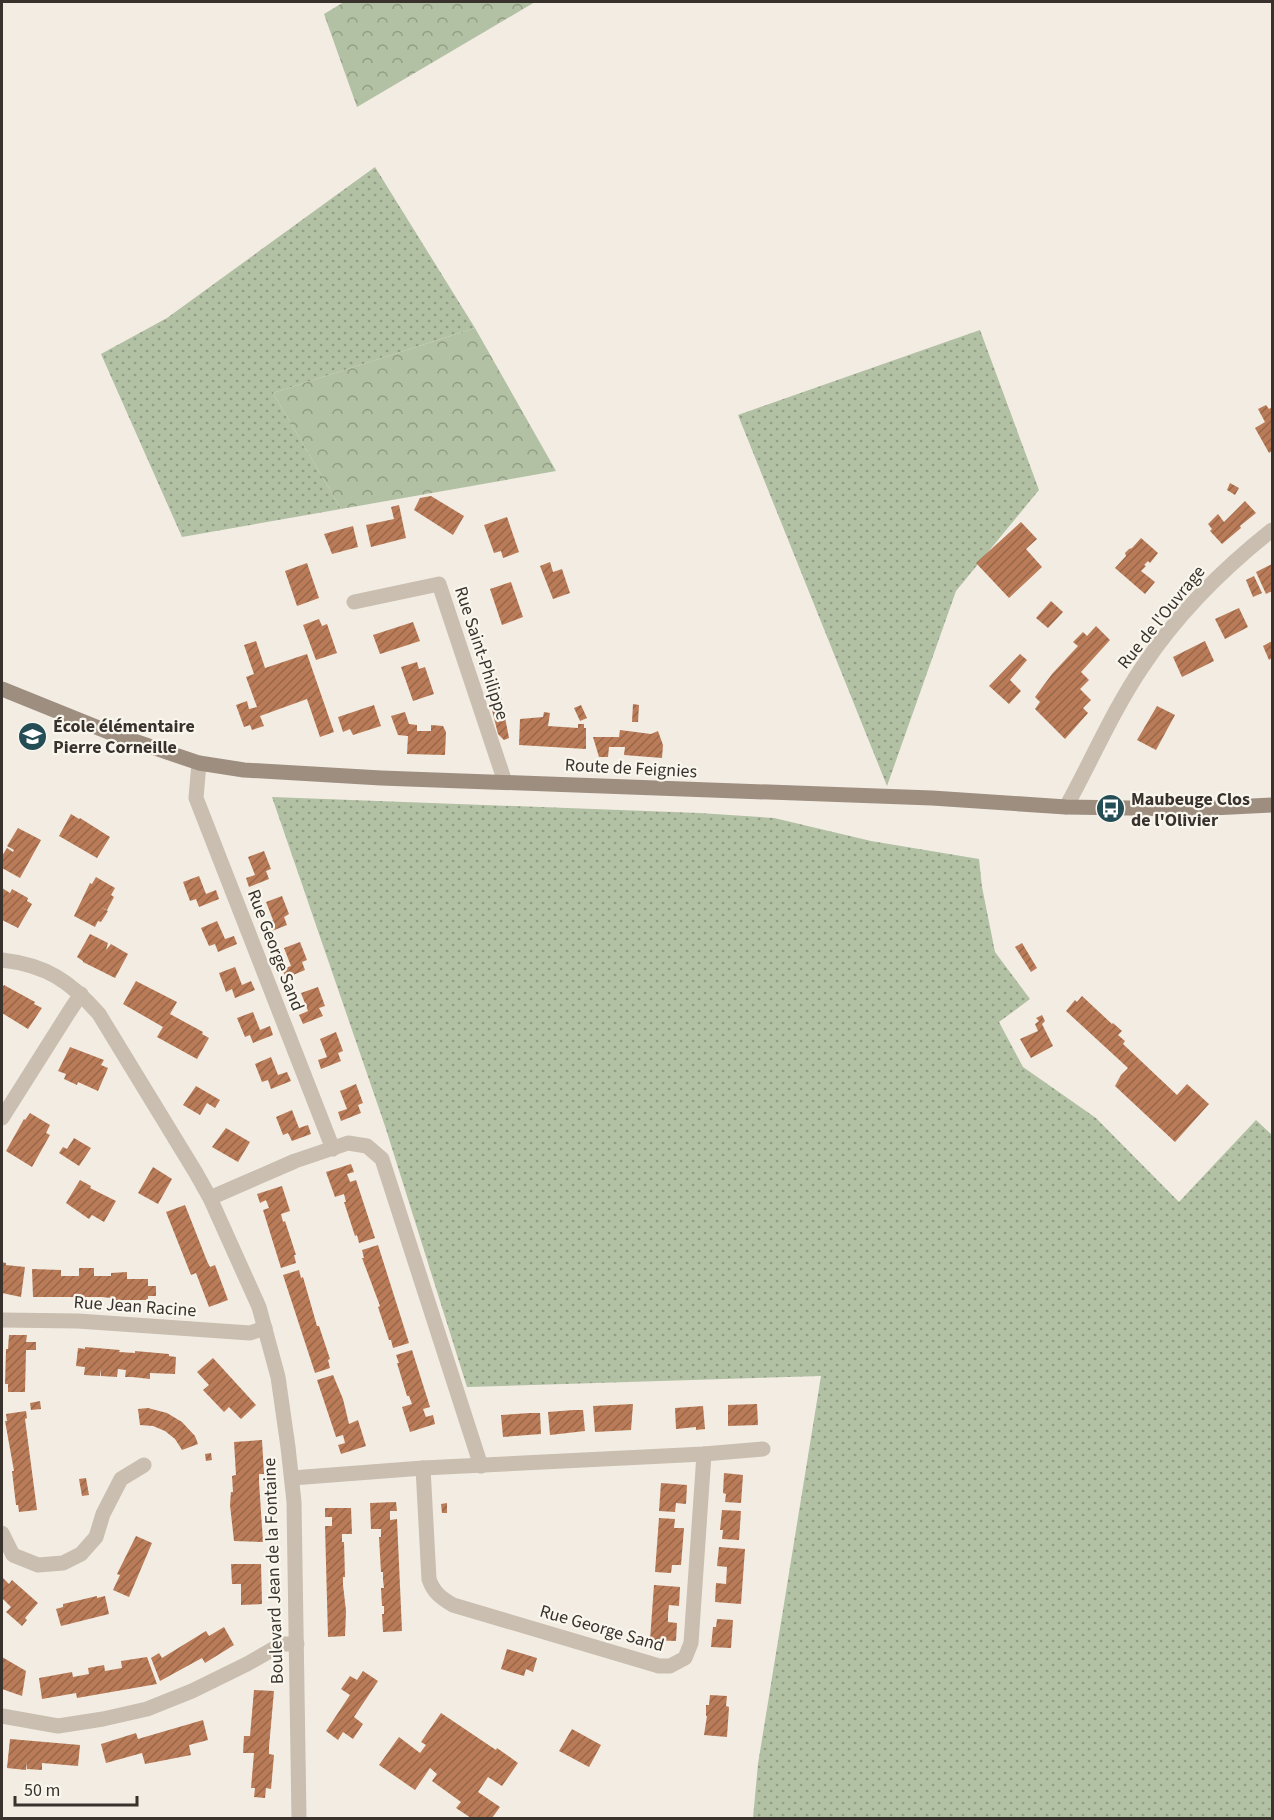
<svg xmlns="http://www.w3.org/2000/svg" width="1274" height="1820" viewBox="0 0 1274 1820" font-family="'Source Sans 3',sans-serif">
<defs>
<pattern id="grass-dots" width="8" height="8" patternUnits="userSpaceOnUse" patternTransform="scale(1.5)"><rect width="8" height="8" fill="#b2c0a3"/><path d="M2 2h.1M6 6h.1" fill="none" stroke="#929d85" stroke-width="1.8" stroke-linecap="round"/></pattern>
<pattern id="forest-crowns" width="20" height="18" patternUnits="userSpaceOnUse" patternTransform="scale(1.5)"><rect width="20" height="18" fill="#b2c0a3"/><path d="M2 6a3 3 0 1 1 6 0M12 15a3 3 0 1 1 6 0" fill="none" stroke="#929d85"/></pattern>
<pattern id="building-hatch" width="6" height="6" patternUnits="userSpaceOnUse" patternTransform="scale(1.5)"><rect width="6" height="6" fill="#ba7c58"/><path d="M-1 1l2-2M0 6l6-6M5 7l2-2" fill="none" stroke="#986649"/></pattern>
</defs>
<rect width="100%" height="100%" fill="#f2ece2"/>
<g fill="url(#grass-dots)">
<polygon points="375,167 475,328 273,393 341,509 182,537 101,354 167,318"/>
<polygon points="980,330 1039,490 956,591 887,786 738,415"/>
<polygon points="272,797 699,813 774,818 871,841 979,859 982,887 995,952 1030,999 999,1022 1023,1067 1096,1118 1179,1202 1256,1120 1272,1135 1272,1818 753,1818 758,1764 821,1376 467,1387 385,1126"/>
</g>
<g fill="url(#forest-crowns)">
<polygon points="344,2 535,2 357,107 324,14"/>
<polygon points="475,328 556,471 341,509 273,393"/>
</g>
<g fill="url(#building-hatch)">
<polygon points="1266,405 1269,409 1272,407 1272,451 1269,453 1255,428 1265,422 1258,409"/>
<polygon points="1230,483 1239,488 1235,495 1227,490"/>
<polygon points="431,496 464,516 453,535 414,510 420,498"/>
<polygon points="1245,501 1256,513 1240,526 1241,528 1222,544 1210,531 1212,529 1208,524 1218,514 1224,522"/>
<polygon points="399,505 406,538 371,547 366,525 394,519 391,507"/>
<polygon points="507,517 519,552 503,558 501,551 494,553 484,525"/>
<polygon points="1021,522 1037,539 1026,549 1042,567 1009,598 976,563"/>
<polygon points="353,526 358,547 332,554 324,534"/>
<polygon points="1141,538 1158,553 1150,563 1148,561 1144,565 1146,566 1141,571 1155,582 1145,594 1115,568 1126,556 1125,553 1129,549 1132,548"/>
<polygon points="550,562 553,572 562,569 570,593 553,599 540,566"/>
<polygon points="307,563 319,598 297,606 285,571"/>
<polygon points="1272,564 1272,591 1266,594 1256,572"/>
<polygon points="1254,576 1262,593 1253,597 1246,580"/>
<polygon points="511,582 523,617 502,625 490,589"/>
<polygon points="1051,601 1063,612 1048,628 1036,618"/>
<polygon points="1239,608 1248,627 1225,639 1215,619"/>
<polygon points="319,619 322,626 327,624 337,653 316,660 303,625"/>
<polygon points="413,622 420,641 380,654 373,635"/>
<polygon points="1096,626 1110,640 1081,672 1089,680 1080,689 1091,700 1083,708 1088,713 1065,739 1035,709 1040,702 1035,697 1052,674 1078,646 1073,642 1083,632 1087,636"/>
<polygon points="256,641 265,668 307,654 334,732 320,737 307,699 260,716 264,726 252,730 250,725 244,727 236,705 247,701 249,709 257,707 246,677 254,674 244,645"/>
<polygon points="1205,641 1214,661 1182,677 1173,657"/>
<polygon points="1272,641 1272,658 1269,660 1263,646"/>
<polygon points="1020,654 1027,660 1010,680 1021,691 1009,704 989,686"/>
<polygon points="417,662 419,669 425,667 434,694 413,701 401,667"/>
<polygon points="501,697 509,738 504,740 498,734 490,702 495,701 495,698"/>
<polygon points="633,704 639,705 638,722 632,722"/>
<polygon points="374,705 381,726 353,735 350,729 343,732 338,717"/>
<polygon points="581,705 587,718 580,721 574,708"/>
<polygon points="1157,706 1175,715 1156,750 1137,740"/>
<polygon points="405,712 409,724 417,725 417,731 431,731 431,725 443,726 446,732 445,755 407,754 408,736 398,735 391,716"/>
<polygon points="544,712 550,713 548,726 578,728 578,724 584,724 584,728 586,728 586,749 519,745 520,719 543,717"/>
<polygon points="620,730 651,734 658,731 663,745 662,758 624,755 625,747 609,747 608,757 599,757 593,737 619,737"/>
<polygon points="71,814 79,819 80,818 110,837 97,858 59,836"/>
<polygon points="18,828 41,840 20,878 2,868 2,856 7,848 13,852 14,850 7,846"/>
<polygon points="264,851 271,869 266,871 269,879 249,887 246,878 255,875 248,857"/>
<polygon points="199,876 206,894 216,890 219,899 199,907 196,899 190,901 183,882"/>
<polygon points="96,877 115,888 111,895 114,897 107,910 100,907 108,911 101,922 98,921 95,927 74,916 90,883 92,884"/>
<polygon points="2,888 10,893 12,889 28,898 27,901 32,904 18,928 2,920"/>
<polygon points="282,896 289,914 284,917 287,925 267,933 264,924 273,920 266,902"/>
<polygon points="217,921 225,939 234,936 237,944 218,952 215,944 209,946 201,928"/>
<polygon points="90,934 108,943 106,950 111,944 128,954 115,978 83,962 83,961 77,957"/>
<polygon points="300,942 307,960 302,962 305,970 286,978 282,969 291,966 284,948"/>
<polygon points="1022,943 1037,968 1031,972 1015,947"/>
<polygon points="235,967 242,985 251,981 255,990 235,998 232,989 226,992 219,973"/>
<polygon points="136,981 177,1002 170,1014 203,1032 202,1034 209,1038 197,1059 157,1037 163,1027 123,1004"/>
<polygon points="4,985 35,1002 34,1004 42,1008 28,1029 2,1013 2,988"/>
<polygon points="318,987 325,1006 319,1008 323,1016 303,1024 299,1015 308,1011 301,993"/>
<polygon points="1082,996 1112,1024 1113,1023 1122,1031 1118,1035 1125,1041 1123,1044 1177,1095 1187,1084 1209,1104 1175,1142 1115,1086 1121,1075 1128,1068 1066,1011 1075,1000 1077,1002"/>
<polygon points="253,1012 260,1030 270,1026 273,1035 253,1043 250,1035 245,1037 237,1018"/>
<polygon points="1042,1015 1045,1021 1042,1024 1053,1046 1031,1058 1020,1039 1038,1031 1035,1024 1039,1021 1036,1018"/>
<polygon points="336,1032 343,1051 338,1053 341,1061 321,1069 318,1060 327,1057 320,1039"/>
<polygon points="70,1047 104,1060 101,1065 108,1068 98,1091 78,1082 77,1085 64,1079 66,1074 58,1071"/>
<polygon points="271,1057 278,1075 287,1072 291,1081 271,1089 268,1080 262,1082 255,1064"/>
<polygon points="356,1084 363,1103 358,1105 361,1113 341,1121 338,1112 347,1109 340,1091"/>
<polygon points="196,1086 220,1100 215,1108 207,1103 200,1115 183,1105"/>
<polygon points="292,1110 299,1128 308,1125 311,1134 292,1141 288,1133 283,1135 276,1117"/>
<polygon points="30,1113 50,1125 46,1133 50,1135 32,1167 6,1151 24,1119 25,1120"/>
<polygon points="226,1128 250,1142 238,1162 212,1147"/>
<polygon points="74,1138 91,1148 79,1166 59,1153 63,1147 67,1149"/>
<polygon points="351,1164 354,1172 347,1174 350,1182 356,1180 375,1238 359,1243 357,1235 355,1236 344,1202 346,1202 344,1194 335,1197 326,1172"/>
<polygon points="153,1167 172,1179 158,1204 138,1193"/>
<polygon points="80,1180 91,1186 90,1188 116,1201 104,1222 92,1215 89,1219 66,1203"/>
<polygon points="282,1186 290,1211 281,1214 283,1222 285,1221 296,1255 294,1255 296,1263 281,1268 263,1210 269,1208 266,1200 260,1203 257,1194"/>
<polygon points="185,1205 207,1261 210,1267 215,1265 228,1300 209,1307 196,1273 191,1275 166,1212"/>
<polygon points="378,1245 409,1343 393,1348 391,1340 389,1340 378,1307 380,1306 362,1258 364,1258 362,1250"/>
<polygon points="2,1262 6,1263 6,1265 25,1267 21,1297 2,1293"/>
<polygon points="79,1268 94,1268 94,1276 111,1276 111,1273 127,1272 127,1279 148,1279 148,1286 156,1286 156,1296 148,1296 148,1300 111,1300 111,1298 102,1297 33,1297 32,1269 61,1270 61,1276 79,1276"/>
<polygon points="299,1270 301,1278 303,1277 317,1326 319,1326 330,1359 328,1360 330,1368 315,1373 283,1275"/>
<polygon points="9,1335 27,1335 26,1342 36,1342 36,1350 26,1350 25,1392 8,1392 8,1384 5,1384 6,1349 8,1349"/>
<polygon points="85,1347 120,1350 119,1352 135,1353 135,1351 169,1354 169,1356 176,1357 175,1374 150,1373 150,1379 132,1377 125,1377 126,1370 118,1369 117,1377 101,1376 100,1369 100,1376 84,1375 85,1367 76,1366 78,1348 85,1349"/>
<polygon points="412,1350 430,1407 423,1409 426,1417 433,1415 435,1424 410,1432 402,1407 412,1404 409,1396 407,1396 397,1363 399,1363 396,1355"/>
<polygon points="213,1358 256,1405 241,1419 229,1407 224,1412 203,1390 209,1385 197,1372"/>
<polygon points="333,1375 343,1399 349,1424 358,1420 366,1446 341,1454 338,1445 345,1443 343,1435 336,1437 317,1380"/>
<polygon points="40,1401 41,1409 31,1410 30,1403"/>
<polygon points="633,1404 631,1430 595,1432 593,1406"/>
<polygon points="757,1404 758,1425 728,1426 728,1405"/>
<polygon points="703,1406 705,1429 696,1430 696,1427 676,1429 675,1408"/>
<polygon points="148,1408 167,1413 182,1422 195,1436 198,1444 182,1450 175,1439 165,1431 153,1426 140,1425 138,1409"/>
<polygon points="574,1410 583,1410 585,1431 550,1435 548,1412"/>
<polygon points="26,1411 27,1418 25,1419 37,1510 19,1512 18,1505 16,1505 12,1471 14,1471 5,1421 7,1421 6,1414"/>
<polygon points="530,1413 540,1413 541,1434 503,1437 501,1415"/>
<polygon points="262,1440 264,1474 259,1474 259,1482 263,1542 234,1541 230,1505 231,1492 233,1492 232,1476 236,1475 234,1442"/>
<polygon points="211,1453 212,1460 206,1461 205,1454"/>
<polygon points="724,1473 743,1475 741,1503 725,1502 726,1494 723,1493"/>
<polygon points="86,1478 89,1495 82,1496 79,1479"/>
<polygon points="661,1483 687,1485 686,1504 676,1503 675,1512 659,1511"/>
<polygon points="396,1502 397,1511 390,1511 390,1520 397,1519 402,1631 383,1632 382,1614 384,1614 384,1606 382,1606 381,1588 384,1588 383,1580 383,1572 381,1572 379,1537 381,1537 381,1529 371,1529 370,1503"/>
<polygon points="447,1503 447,1513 442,1513 441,1504"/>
<polygon points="325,1508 351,1508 352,1534 342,1534 342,1542 344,1542 345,1577 343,1577 343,1585 346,1611 345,1636 328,1637 325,1526 332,1526 332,1517 325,1517"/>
<polygon points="722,1510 741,1511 739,1540 722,1539 723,1530 720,1530"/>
<polygon points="659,1518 675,1519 674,1528 684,1528 681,1565 672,1565 671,1573 655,1572"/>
<polygon points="136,1536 152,1543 129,1597 113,1590 120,1575 117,1574"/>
<polygon points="719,1547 745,1549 741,1604 715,1602 716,1583 726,1584 727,1567 717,1566"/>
<polygon points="231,1564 261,1564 262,1604 241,1605 241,1584 232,1584"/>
<polygon points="3,1578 9,1584 12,1580 38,1603 25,1618 27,1620 22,1626 6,1612 11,1607 2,1598"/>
<polygon points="654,1585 680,1587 679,1606 669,1605 668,1614 668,1622 677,1623 676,1641 650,1640"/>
<polygon points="97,1596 97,1598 105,1596 109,1614 61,1626 56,1609 63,1607 63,1604"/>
<polygon points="717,1619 733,1620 731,1648 711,1647 713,1627 716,1627"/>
<polygon points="224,1627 234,1645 205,1663 202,1658 160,1681 151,1658 159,1653 162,1658 206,1631 209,1636"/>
<polygon points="507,1649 537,1658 533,1672 526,1669 524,1676 501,1669"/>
<polygon points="2,1657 26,1671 22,1696 2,1689"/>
<polygon points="147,1657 157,1684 77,1698 76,1693 42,1699 39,1678 72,1672 73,1677 89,1674 88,1668 104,1665 105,1671 122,1668 121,1661"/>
<polygon points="363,1671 378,1681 354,1717 363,1724 353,1739 343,1732 338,1740 326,1731 350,1695 341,1689 350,1676 357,1680"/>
<polygon points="254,1690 274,1691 269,1747 269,1754 274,1755 271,1789 266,1788 265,1798 254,1797 255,1788 251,1788 254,1753 243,1753 244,1736 250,1736"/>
<polygon points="710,1695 727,1696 726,1706 729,1707 727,1737 704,1735 707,1716 706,1716 706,1705 709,1705"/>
<polygon points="441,1713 496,1750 497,1748 518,1763 502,1786 488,1777 478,1792 500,1807 492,1818 471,1818 456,1808 461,1802 432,1781 437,1774 430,1768 415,1790 379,1765 399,1737 420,1753 426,1745 421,1742"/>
<polygon points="203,1720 208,1740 189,1745 191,1755 145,1764 142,1753 106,1763 101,1744 136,1733 138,1739"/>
<polygon points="572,1729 601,1745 589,1767 559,1751"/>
<polygon points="10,1739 80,1745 78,1766 42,1763 42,1770 27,1769 27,1762 26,1770 7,1768"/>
</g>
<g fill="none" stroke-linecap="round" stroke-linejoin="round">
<g stroke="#c9beaf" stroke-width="15">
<polyline points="354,602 439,584 505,782"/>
<polyline points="199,763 196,798 333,1149"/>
<path d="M1066 807C1092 760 1113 710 1143 666 1177 615 1224 568 1272 530"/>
<path d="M2 960C46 965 70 981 99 1014L196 1173 210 1198 259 1307 278 1377 288 1447 294 1502 299 1818"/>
<polyline points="2,1118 69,1012 81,994"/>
<polyline points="210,1198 295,1161 348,1143 367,1146 382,1159 481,1466"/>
<polyline points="2,1320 78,1321 250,1333 265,1328"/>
<path d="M423 1468 429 1579C433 1592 441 1598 453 1605L659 1666H670L685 1658 691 1643 704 1454"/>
<polyline points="292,1478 423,1468 704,1454 763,1449"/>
<polyline points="2,1533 13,1555 38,1565 63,1563 81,1554 96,1537 103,1514 121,1479 144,1465"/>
<polyline points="2,1716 58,1726 103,1719 147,1709 192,1691 247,1664 282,1644 297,1644"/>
</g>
<polyline stroke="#9d8e80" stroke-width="15" points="2,689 111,733 199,763 244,770 381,778 932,798 1066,807 1192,809 1272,805"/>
</g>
<defs>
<symbol id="school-disc" viewBox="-11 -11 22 22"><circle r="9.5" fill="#254d56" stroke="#f9f6ee"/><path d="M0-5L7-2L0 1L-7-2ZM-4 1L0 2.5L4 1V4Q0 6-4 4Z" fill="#fff"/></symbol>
<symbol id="bus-disc" viewBox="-11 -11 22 22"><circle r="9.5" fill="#254d56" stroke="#f9f6ee"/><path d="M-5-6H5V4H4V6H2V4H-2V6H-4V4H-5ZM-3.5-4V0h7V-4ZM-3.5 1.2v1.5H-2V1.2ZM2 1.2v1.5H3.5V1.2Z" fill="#fff"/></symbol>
</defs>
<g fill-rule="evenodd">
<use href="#school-disc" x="16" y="720" width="33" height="33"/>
<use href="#bus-disc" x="1094" y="792" width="33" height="33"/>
</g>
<g text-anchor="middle" stroke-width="4.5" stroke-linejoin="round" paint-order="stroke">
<g font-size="18" fill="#39322c" stroke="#f9f6ee">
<text transform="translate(1161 617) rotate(-51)" y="6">Rue de l'Ouvrage</text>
<text transform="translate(482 653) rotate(72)" y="6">Rue Saint-Philippe</text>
<text transform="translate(631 768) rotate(3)" y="6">Route de Feignies</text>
<text transform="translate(276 950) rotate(69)" y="6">Rue George Sand</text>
<text transform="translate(135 1306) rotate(4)" y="6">Rue Jean Racine</text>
<text transform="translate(273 1571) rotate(-92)" y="6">Boulevard Jean de la Fontaine</text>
<text transform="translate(602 1628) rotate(16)" y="6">Rue George Sand</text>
</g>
<g font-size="18" font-weight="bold" fill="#39322c" stroke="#f9f6ee" text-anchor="start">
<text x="53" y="732">École élémentaire<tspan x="53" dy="21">Pierre Corneille</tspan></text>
<text x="1131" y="805">Maubeuge Clos<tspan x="1131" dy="21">de l'Olivier</tspan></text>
</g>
</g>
<rect width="1274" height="1820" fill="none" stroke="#39322c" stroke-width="6"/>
<path d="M15 1796v9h122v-9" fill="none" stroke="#39322c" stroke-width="3"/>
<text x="24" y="1796" font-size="18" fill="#39322c" stroke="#f9f6ee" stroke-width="4.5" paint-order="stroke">50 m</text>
</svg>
